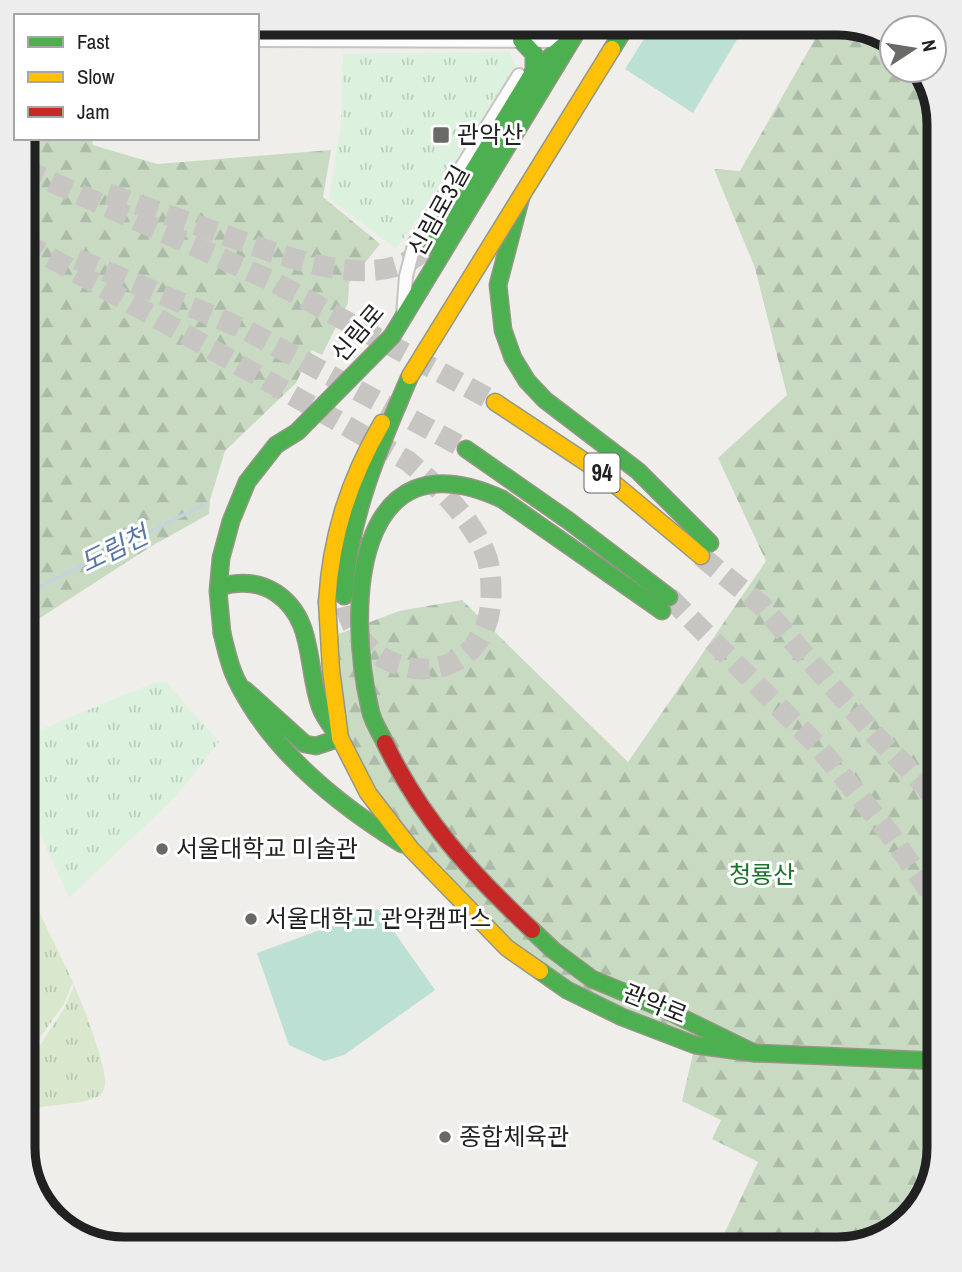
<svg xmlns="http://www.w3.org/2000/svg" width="962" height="1272" viewBox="0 0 962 1272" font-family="'Archivo Narrow','Noto Sans KR',sans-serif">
<defs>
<pattern id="grass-tufts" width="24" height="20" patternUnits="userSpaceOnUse" patternTransform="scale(1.75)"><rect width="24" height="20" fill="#d9e8cd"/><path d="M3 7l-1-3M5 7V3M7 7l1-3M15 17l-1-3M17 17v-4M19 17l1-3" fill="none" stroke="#bac7b0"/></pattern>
<pattern id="forest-firs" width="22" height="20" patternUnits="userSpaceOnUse" patternTransform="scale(1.75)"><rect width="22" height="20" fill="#c9dac3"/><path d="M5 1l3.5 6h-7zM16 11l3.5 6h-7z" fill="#acbba7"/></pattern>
<pattern id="park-tufts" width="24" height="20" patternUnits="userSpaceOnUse" patternTransform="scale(1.75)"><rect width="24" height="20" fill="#dcf1de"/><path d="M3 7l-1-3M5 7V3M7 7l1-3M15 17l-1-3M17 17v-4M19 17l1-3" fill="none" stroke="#bccebe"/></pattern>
</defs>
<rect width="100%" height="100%" fill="#efeeea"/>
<g fill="url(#grass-tufts)">
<polygon points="29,891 73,982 64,1004 42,1035 23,1067 23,1037 33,1011 23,1034 26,983 23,956 23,897"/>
<path d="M74 985C82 1003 108 1069 105 1086 104 1090 102 1093 100 1096L82 1102 25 1109 23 1071 65 1007Z"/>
</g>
<g fill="url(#forest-firs)">
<polygon points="824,23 844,23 888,36 892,40 892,70 923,70 939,124 939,1148 926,1198 894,1232 838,1249 717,1249 758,1162 712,1139 721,1120 682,1101 695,1045 622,1017 507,948 411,849 352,764 328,638 399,611 462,600 628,762 766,561 718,458 787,395 755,268 714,169 740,171"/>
<polygon points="23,138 92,138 93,145 157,164 331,150 323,197 380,244 349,283 348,303 322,355 312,350 296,383 225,451 210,500 209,514 150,547 23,629"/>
</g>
<g fill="url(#park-tufts)">
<polygon points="442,23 582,23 569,41 442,41"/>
<polygon points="510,52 515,66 425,208 396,249 329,198 341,122 343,54"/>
<polygon points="166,682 219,742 177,795 69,898 23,794 23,737 153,683"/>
</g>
<g fill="#bce0d4">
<polygon points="654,23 747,23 693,113 625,69"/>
<polygon points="378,909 435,990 344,1055 324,1061 289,1045 257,953"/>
</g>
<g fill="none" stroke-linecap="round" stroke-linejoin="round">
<polyline stroke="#c2d5dd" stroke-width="3.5" points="23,595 205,504"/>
<g stroke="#c6c5c2" stroke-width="21" stroke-dasharray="21 10" stroke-linecap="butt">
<polyline points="23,169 274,282 495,402"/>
<path d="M108 194C145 207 182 220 219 233 274 252 379 299 427 247"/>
<path d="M23 242 408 461C437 486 468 514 484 550 490 563 491 577 491 591 494 697 355 691 344 596"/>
<polyline points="77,259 246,330 466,449"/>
<polyline points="701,556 761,605 877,737 926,787 939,807"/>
<polyline points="669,597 817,745 889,833 939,905"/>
</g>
<defs>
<g id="street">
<polyline points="257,40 568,41"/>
<polyline points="394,40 394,23"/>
<polyline points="403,316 406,276 415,242 519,75"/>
</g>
<g id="fast">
<polyline points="521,40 534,54 534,71"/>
<polyline points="612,49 628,23"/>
<polyline points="521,197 498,285 503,330 513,358 527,381 545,400 638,471 710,543"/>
<polyline points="427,247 534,71 569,41"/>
<polyline points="466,449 569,521 669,597"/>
<path d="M219 587C239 581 258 581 276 593 315 619 306 666 320 706 324 718 333 728 340 738L316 746 305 744 245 690"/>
<path d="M344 596C349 517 379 448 410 376"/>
<polyline points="222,633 218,591 221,558 231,521 247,482 276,445 297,432 392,336 582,23"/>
<path d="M222 633C226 649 229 665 236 679 270 750 337 804 402 844"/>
<path d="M385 743C380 732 372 721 370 709 347 612 351 430 502 499L662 611"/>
<polyline points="532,930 553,950 592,979 664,1009 754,1053"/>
<polyline points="540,971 567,990 622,1017 695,1045 754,1053 939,1061"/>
</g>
<g id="slow">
<polyline points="495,402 599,471 701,556"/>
<path d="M327 602C331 536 349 480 382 423"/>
<polyline points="327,602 331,670 340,738 368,793 411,849 507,948 540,971"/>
</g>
<path id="jam" d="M385 743C421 819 472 874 532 930"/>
</defs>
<use href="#street" stroke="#c5c4c2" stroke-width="16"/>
<use href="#fast" stroke="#949784" stroke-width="19"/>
<use href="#slow" stroke="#949784" stroke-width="19"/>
<use href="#jam" stroke="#949784" stroke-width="19"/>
<use href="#street" stroke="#fdfcfc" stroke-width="12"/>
<use href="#fast" stroke="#4caf50" stroke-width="16"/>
<use href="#slow" stroke="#ffc107" stroke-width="16"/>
<use href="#jam" stroke="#c62828" stroke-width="16"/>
<defs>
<polyline id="slow-bridge" points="410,376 612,49"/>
</defs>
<use href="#slow-bridge" stroke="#949784" stroke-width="19" stroke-linecap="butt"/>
<use href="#slow-bridge" stroke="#ffc107" stroke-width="16"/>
</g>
<g fill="#696967" stroke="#fff" stroke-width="2.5">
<rect x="432" y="126" width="18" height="18" rx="3.5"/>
<circle cx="162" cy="849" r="7"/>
<circle cx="251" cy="919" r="7"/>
<circle cx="445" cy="1137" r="7"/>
</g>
<g text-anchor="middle" stroke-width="6" stroke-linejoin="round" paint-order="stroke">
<rect fill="#fff" stroke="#646464" stroke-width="2" x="584.5" y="453.5" width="35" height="39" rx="5"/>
<g font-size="23" font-weight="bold" fill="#212121">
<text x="602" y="481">94</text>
</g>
<g font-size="24" fill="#212121" stroke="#fff" text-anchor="start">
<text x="457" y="143">관악산</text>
<text x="176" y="857">서울대학교 미술관</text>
<text x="265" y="927">서울대학교 관악캠퍼스</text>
<text x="459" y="1145">종합체육관</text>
</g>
<g font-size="24" fill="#212121" stroke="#fff">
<text transform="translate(439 211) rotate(-61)" y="8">신림로3길</text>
<text transform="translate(358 333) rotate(-50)" y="8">신림로</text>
<text transform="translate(655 1004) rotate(22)" y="8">관악로</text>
</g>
<g font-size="24" fill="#1a742b" stroke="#fff">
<text x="762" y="883">청룡산</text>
</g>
<g font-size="26" font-style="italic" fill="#5977a6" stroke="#fff">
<text transform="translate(114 549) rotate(-26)" y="9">도림천</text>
</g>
</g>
<path d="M0 0H962V1272H0ZM124 35H838A89 89 0 0 1 927 124V1148A89 89 0 0 1 838 1237H124A89 89 0 0 1 35 1148V124A89 89 0 0 1 124 35Z" fill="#ededed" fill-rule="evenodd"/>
<path fill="none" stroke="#212121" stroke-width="9" d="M124 35H838A89 89 0 0 1 927 124V1148A89 89 0 0 1 838 1237H124A89 89 0 0 1 35 1148V124A89 89 0 0 1 124 35Z"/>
<rect x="14" y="14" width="245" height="126" fill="#ffffff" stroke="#a6a6a6" stroke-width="2"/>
<rect x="28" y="37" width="35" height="10" fill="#4caf50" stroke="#a6a6a6" stroke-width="2"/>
<text x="77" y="49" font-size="21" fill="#212121">Fast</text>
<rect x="28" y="72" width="35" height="10" fill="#ffc107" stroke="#a6a6a6" stroke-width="2"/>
<text x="77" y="84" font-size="21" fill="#212121">Slow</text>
<rect x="28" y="107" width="35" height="10" fill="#c62828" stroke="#a6a6a6" stroke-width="2"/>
<text x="77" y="119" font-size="21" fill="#212121">Jam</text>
<g transform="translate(913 49) rotate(78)"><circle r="33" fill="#ffffff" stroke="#a6a6a6" stroke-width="2"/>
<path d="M0-5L12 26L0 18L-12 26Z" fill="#696967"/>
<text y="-10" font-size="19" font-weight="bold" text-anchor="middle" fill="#212121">N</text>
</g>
</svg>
